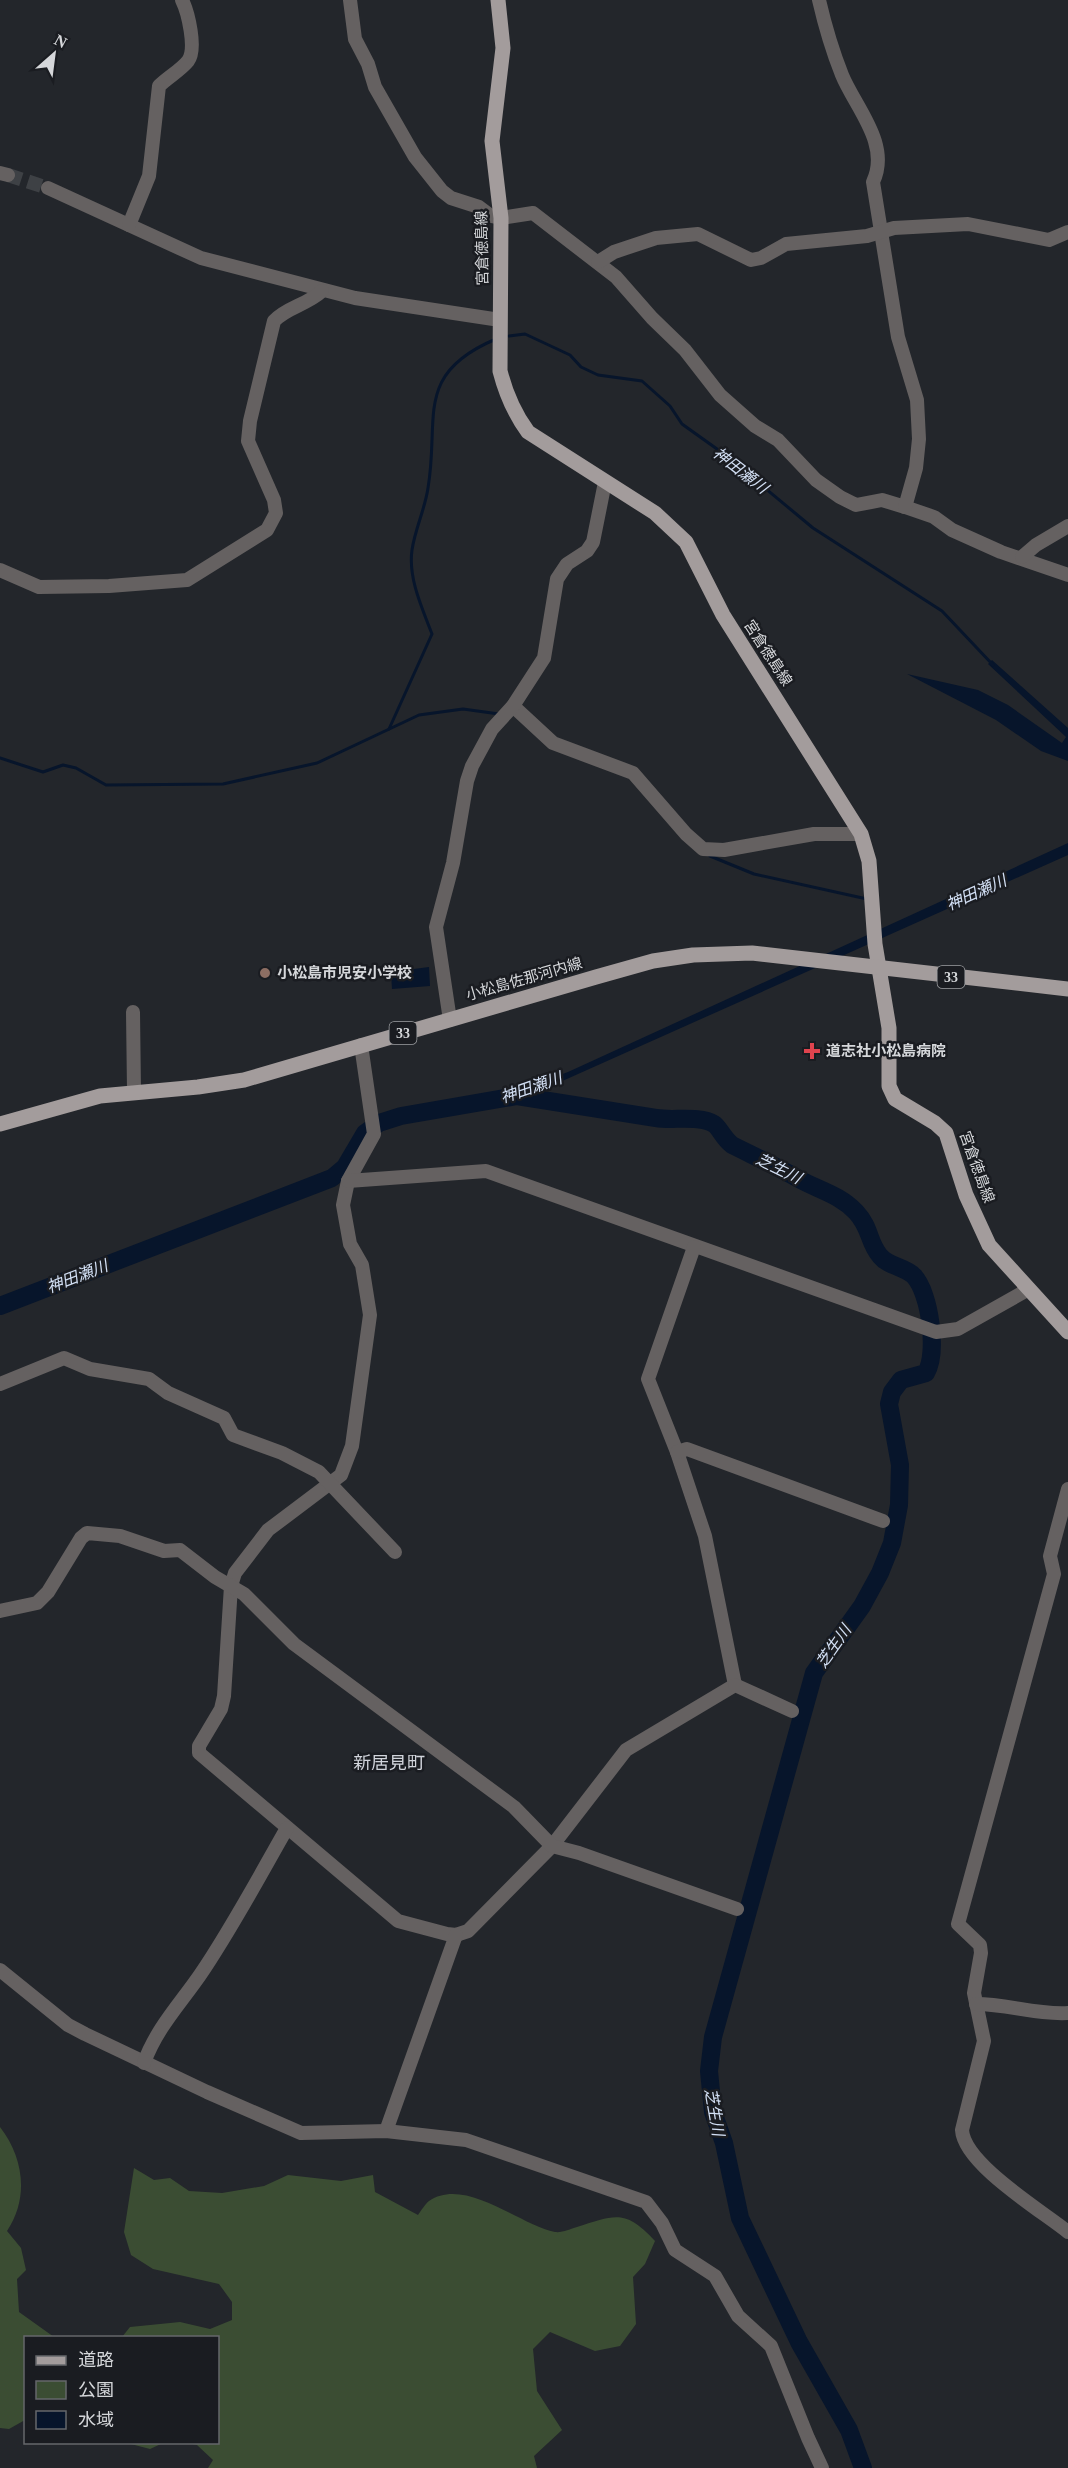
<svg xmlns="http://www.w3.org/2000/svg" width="1068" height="2468" viewBox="0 0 1068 2468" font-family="'Times New Roman','Noto Sans JP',serif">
<rect width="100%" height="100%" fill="#23262b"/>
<g fill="#3b4d33">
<path d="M0 2127C24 2158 29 2198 7 2231L21 2248 26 2270 17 2279 19 2312 54 2337 26 2338 25 2420 9 2429 0 2428Z"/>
<path d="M134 2168 154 2180 170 2178 189 2191 222 2193 264 2186 288 2175 341 2181 373 2175 375 2192 418 2215C421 2211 425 2204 429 2201 465 2176 520 2225 555 2232 562 2233 570 2229 577 2227 616 2215 625 2209 655 2241L645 2264 633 2277 636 2324 620 2346 595 2351 550 2332 533 2349 537 2391 562 2430 534 2456 537 2468H208L213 2460 197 2445 188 2443 218 2442V2338L122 2337 130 2327 180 2322 210 2329 232 2320V2302L219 2284 153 2269 131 2255 124 2232Z"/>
<polygon points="127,2443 163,2443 150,2449"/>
</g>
<g fill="#07152b">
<polygon points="992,660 1068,728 1068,761 1041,751 996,720 907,674 978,690 1008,705 1062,743 1066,737 988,664"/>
<polygon points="1068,843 1068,855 540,1091 538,1083 568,1072"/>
<polygon points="429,967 430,986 392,989 391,972"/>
</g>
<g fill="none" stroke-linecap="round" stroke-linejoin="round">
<g stroke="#07152b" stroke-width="3">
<polyline points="509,336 525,334 570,355 581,367 598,375 642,381 670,406 682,424 724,454 813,528 942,611 993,665"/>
<path d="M389 729 432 634C422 608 408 578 412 550 415 529 425 509 428 488 440 418 413 374 496 339"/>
<polyline points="0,758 43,772 63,765 76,768 106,785 223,784 317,763 419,715 463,709 499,714"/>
<polyline points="710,856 754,874 867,899"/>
</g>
<polyline stroke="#07152b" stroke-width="10" points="517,1096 550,1083"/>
<path stroke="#07152b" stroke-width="18" d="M0 1306 332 1178 345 1167 365 1133 379 1123 401 1116 517 1096 656 1118C673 1121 699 1115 714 1124 719 1127 723 1138 732 1145 754 1156 776 1166 797 1178 818 1190 839 1194 856 1212 871 1228 868 1242 880 1256 889 1267 904 1266 914 1276 930 1293 938 1353 926 1373L901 1380 892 1392 889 1404 900 1465 899 1505 892 1543 880 1573 862 1606 814 1673 713 2037 709 2071 713 2112 724 2143 740 2218 799 2342 849 2430 863 2468"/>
<polyline stroke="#3e4145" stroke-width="14" stroke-dasharray="14 7" stroke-linecap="butt" points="8,175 48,188"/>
<g stroke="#656161" stroke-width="14">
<polyline points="350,0 355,39 368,64 375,87 415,157 442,191 451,198 479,207 491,216 501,218 533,213 616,277 652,318 685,350 720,395 755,426 778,440 816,480 840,497 856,505 882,500 905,507 934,517 952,530 1001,552 1068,575"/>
<path d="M819 0C825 26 832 50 842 75 855 107 891 144 873 182L898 337 917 400 919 439 916 468 905 507"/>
<polyline points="0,173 8,175"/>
<polyline points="48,188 201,258 355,298 500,320"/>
<path d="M129 225 149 176 159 86C168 77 181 70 188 61 197 49 188 12 182 0"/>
<polyline points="598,262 614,252 656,238 698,234 751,260 761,258 786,244 867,236 894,228 968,224 1049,240 1068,232"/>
<polyline points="1022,557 1036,545 1068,526"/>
<path d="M0 570 39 587 109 586 187 580 267 530 276 513 274 500 248 441 250 421 274 321C287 307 307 305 322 291"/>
<polyline points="513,706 553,743 633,773 686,834 703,849 724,850 814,834 861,834"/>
<polyline points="133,1012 134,1091"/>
<polyline points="450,1020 436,927 453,863 467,781 472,766 492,729 513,706 544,658 557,579 567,564 587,551 593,542 605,482"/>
<polyline points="361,1045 374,1134 348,1181 343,1205 350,1244 362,1265 370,1315 352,1446 341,1475 268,1530 235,1573 231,1586 224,1696 221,1709 199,1746 199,1753 398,1921 447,1934 456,1935 468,1931 552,1846 626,1750 735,1685"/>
<polyline points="348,1181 486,1171 936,1332 958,1329 1029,1289"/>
<polyline points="694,1247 648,1379 677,1452 705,1536 735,1685"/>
<polyline points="0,1384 64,1358 90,1369 149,1379 168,1393 224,1418 233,1435 282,1453 319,1472 395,1552"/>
<polyline points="677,1452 687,1449 883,1521"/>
<path d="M1068 1489 1050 1556 1054 1574 958 1924 980 1945 981 1953 974 1993 984 2041 962 2130C964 2164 1042 2211 1068 2232"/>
<polyline points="0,1611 37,1603 48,1592 81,1538 87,1533 120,1536 164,1551 180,1550 215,1577 244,1594 294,1644 514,1807 552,1846 579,1853 737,1909"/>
<polyline points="735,1685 792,1711"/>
<polyline points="0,1970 68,2025 85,2034 207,2092 301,2133 386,2131 466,2140 646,2202 662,2223 675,2250 715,2276 738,2316 771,2346 808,2438 822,2468"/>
<path d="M976 2004C1008 2004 1036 2015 1068 2013"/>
<path d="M144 2063C156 2029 180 2004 200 1975 232 1928 259 1877 287 1828"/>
<polyline points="386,2131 456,1935"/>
</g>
<g stroke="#a39c9c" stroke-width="15">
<path d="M498 0 503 48 492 141 501 218 500 371C506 394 514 413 528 432L655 513 686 542 723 615 861 834 869 861 875 944 889 1028V1086L895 1099 935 1123 946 1133 966 1195 989 1245 1068 1332"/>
<polyline points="0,1124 100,1096 198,1087 244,1080 596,977 653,961 693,955 752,953 1068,989"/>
</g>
</g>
<circle fill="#8d6e63" stroke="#1a1c21" stroke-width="2" cx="265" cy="973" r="6"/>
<path fill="#e0444e" stroke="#1a1c21" stroke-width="2" d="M809 1042h6v6h6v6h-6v6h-6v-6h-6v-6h6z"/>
<g text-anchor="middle" stroke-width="5" stroke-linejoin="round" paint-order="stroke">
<g fill="#1a1c21" stroke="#9d9fa2" stroke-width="1.5">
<rect x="937.5" y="966" width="27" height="22" rx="4.5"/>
<rect x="389.5" y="1022" width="27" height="22" rx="4.5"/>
</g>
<g font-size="14" font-weight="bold" fill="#d5d7da">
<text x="951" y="982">33</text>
<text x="403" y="1038">33</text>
</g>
<g font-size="15" fill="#d5d7da" stroke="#1a1c21">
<text transform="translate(482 248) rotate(-91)" y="5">宮倉徳島線</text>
<text transform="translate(768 653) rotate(57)" y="5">宮倉徳島線</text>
<text transform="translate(524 979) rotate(-16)" y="5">小松島佐那河内線</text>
<text transform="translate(977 1167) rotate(70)" y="5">宮倉徳島線</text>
</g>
<g font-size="15" font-weight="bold" fill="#d5d7da" stroke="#1a1c21" text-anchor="start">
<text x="277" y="978">小松島市児安小学校</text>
<text x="826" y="1056">道志社小松島病院</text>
</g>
<g font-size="16" font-style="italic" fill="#d3e0f5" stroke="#1a1c21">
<text transform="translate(741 470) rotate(38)" y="6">神田瀬川</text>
<text transform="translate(976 892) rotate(-24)" y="6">神田瀬川</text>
<text transform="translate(531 1087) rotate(-19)" y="6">神田瀬川</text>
<text transform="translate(779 1168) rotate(26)" y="6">芝生川</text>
<text transform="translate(77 1276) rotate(-21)" y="6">神田瀬川</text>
<text transform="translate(833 1646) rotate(-55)" y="6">芝生川</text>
<text transform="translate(715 2112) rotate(80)" y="6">芝生川</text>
</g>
<g font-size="18" fill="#d1d4db" stroke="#1a1c21">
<text x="389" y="1769">新居見町</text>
</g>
</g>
<rect x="24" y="2336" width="195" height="108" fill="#1a1c21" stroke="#65676b" stroke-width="1.5"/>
<rect x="36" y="2356" width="30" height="9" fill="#a39c9c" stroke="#65676b" stroke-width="1.5"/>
<text x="78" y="2366" font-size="18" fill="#d5d7da">道路</text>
<rect x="36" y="2381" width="30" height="18" fill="#3b4d33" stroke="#65676b" stroke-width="1.5"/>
<text x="78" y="2396" font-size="18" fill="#d5d7da">公園</text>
<rect x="36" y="2411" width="30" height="18" fill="#07152b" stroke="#65676b" stroke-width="1.5"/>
<text x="78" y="2426" font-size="18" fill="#d5d7da">水域</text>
<g transform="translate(54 54) rotate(28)" stroke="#1a1c21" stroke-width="4.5" paint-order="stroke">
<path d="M0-4.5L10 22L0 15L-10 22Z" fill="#d5d7da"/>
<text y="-9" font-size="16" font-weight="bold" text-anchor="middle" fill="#d5d7da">N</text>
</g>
</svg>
